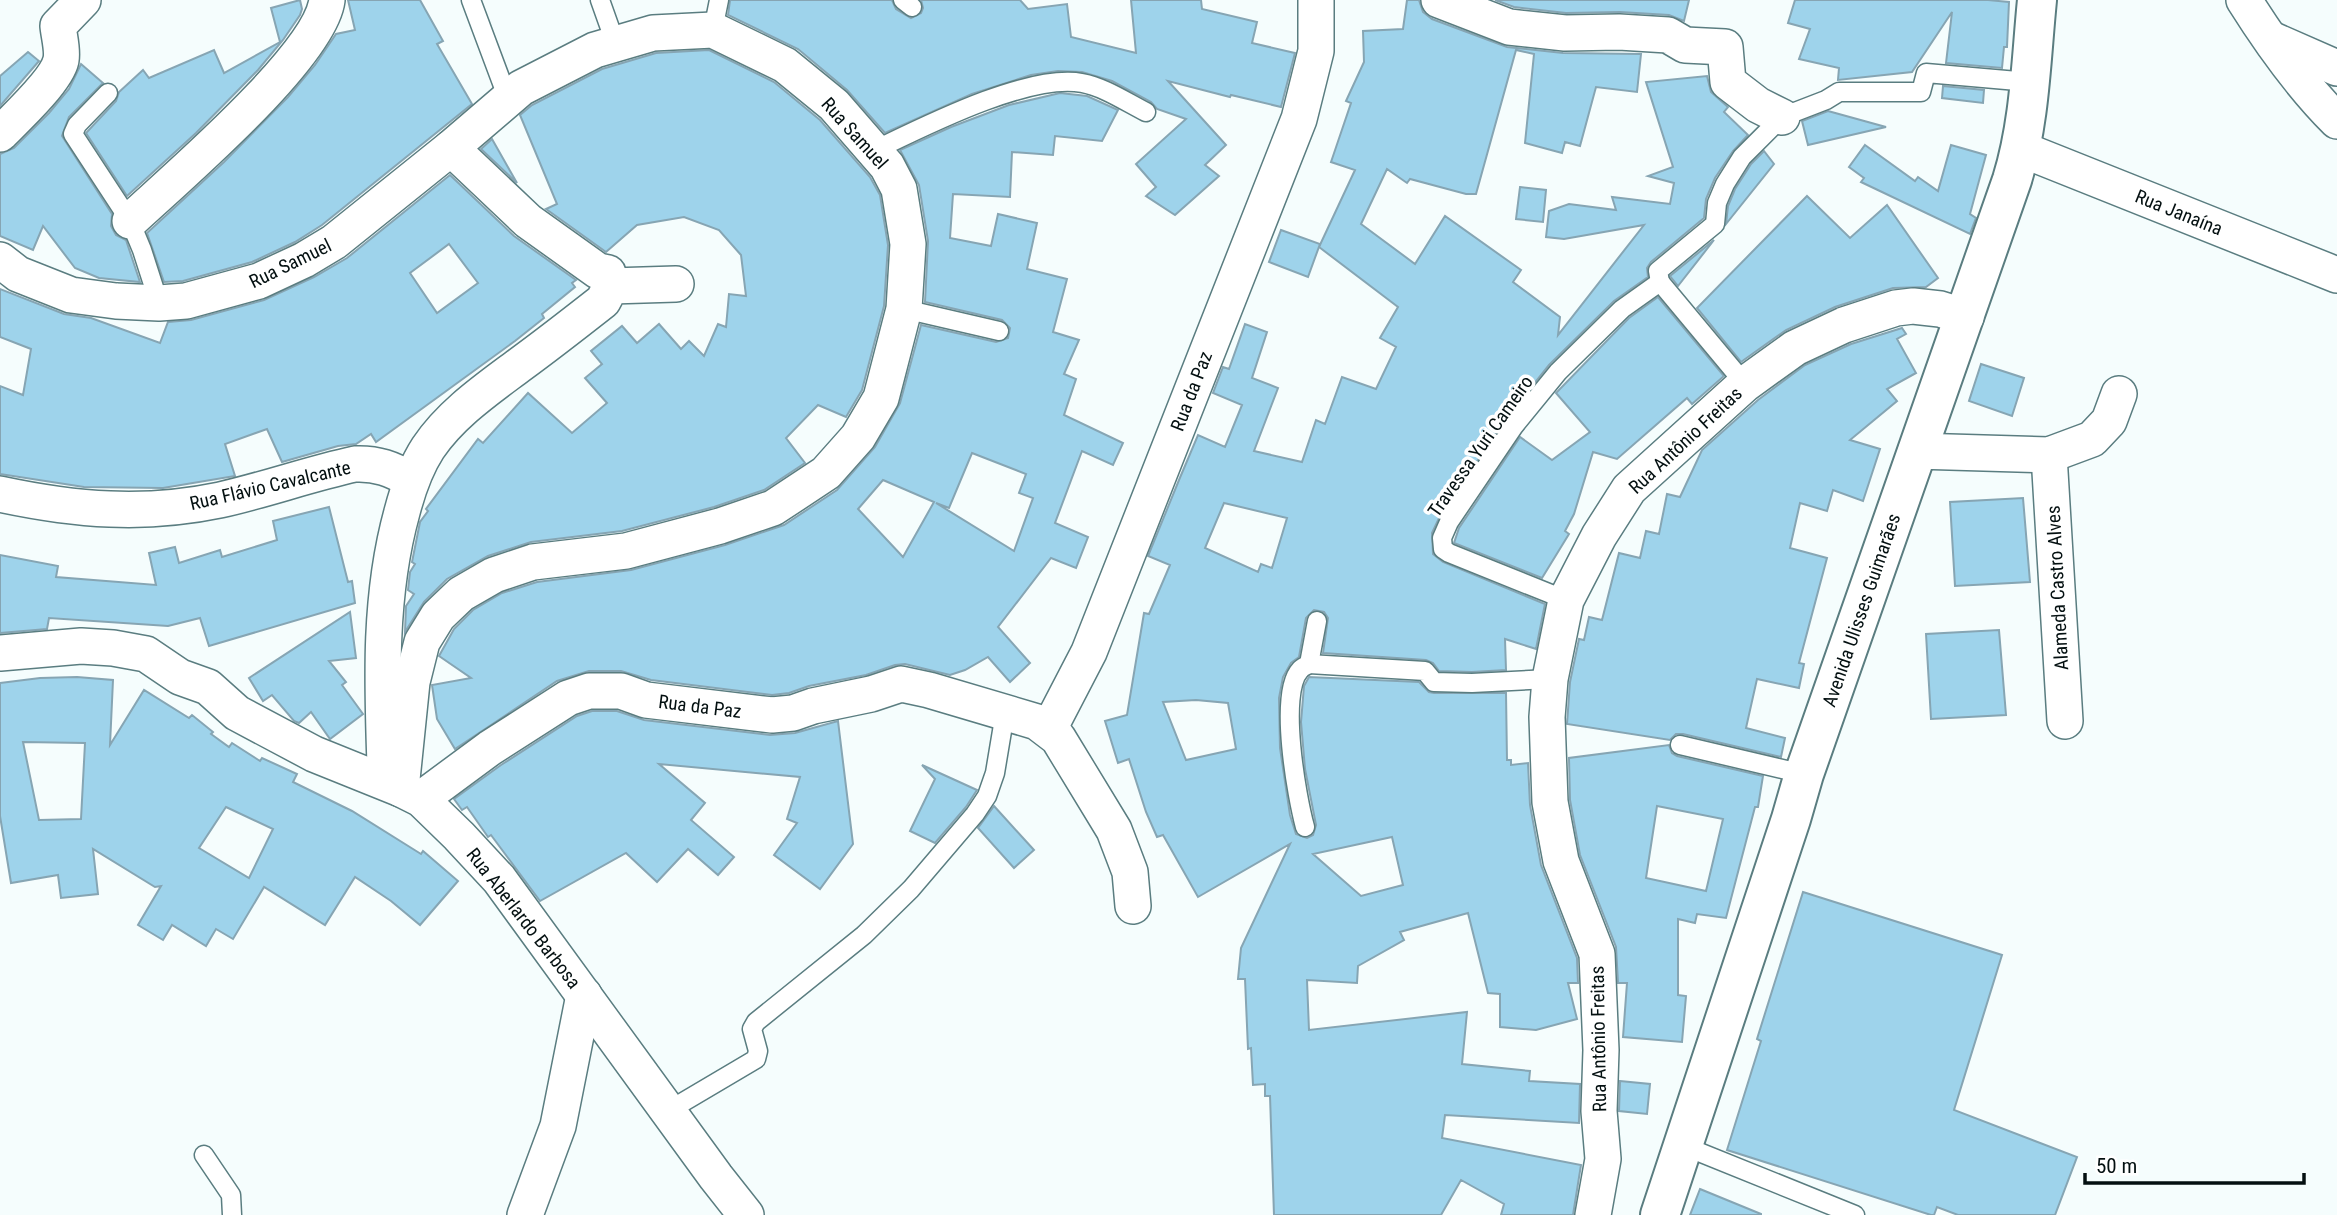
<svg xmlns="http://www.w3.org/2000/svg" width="2337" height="1215" viewBox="0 0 2337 1215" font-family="'Roboto Condensed',sans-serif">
<rect width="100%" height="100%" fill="#f5fdfd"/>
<g fill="#9ed3eb" stroke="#86a5b3" stroke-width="2" fill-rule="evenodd">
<polygon points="300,0 302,9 300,15 283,40 258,70 196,133 127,196 86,133 116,101 119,92 143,70 149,78 214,50 224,73 280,42 271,8"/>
<polygon points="348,0 420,0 443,41 437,44 472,104 322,225 295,242 252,262 183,281 164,282 147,233 224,162 288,97 315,65 336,34 355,30"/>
<polygon points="730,0 892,0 896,9 911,18 921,13 923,8 921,0 1020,0 1028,9 1067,4 1071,37 1136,53 1131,0 1201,0 1202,9 1257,22 1252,43 1295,53 1281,107 1231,95 1230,97 1168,81 1226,145 1205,165 1219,176 1175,215 1146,196 1156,187 1136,164 1186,119 1157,109 1151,102 1112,81 1082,72 1058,71 1031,75 972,94 885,133 847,90 798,49 728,15"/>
<path d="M1407 0H1419L1423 12 1432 19 1507 47 1563 53 1641 54 1637 92 1596 87 1580 146 1565 142 1562 153 1525 143 1534 54 1516 50 1476 194H1466L1410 179 1407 183 1387 169 1361 224 1415 264 1445 216 1521 270 1513 282 1560 317 1558 335 1644 225 1564 239 1546 237 1549 211 1569 204 1616 210 1612 197 1670 204 1674 183 1648 176 1673 167 1646 82 1707 76 1711 92 1728 107 1724 112 1748 135 1733 151 1715 178 1706 199 1704 218 1651 262 1647 268 1648 277 1614 301 1549 365 1505 420 1440 516 1432 533 1433 554 1443 562 1545 604 1536 649 1505 639 1506 670 1472 672 1439 671 1433 663 1426 660 1323 653 1328 618 1324 612 1314 610 1306 618 1299 657 1291 663 1283 677 1279 698 1280 748 1290 815 1296 834 1307 838 1313 835 1316 825 1305 769 1301 722 1304 686 1309 677 1419 682 1429 692 1434 693H1506L1507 760H1511V765L1528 763 1530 805 1541 865 1577 958 1578 983H1568L1577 1019 1536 1030 1500 1027V994L1488 993 1468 913 1400 932 1404 940 1358 966 1357 983 1307 980 1309 1030 1467 1012 1462 1064 1530 1071 1529 1081 1580 1084 1579 1123 1445 1115 1442 1138 1581 1165 1573 1215H1501L1504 1204 1461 1180 1441 1215H1274L1270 1096H1265V1084L1253 1085 1251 1048 1248 1049 1245 979H1238L1241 948 1290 844 1198 897 1163 835 1157 837 1146 812 1129 759 1118 763 1105 721 1127 715 1144 613 1149 614 1170 565 1148 556 1179 480 1198 435 1225 447 1242 405 1213 393 1223 367 1229 369 1245 324 1267 332 1252 378 1278 388 1254 451 1302 462 1316 420 1325 424 1342 377 1376 389 1396 347 1380 338 1398 307 1319 247 1355 170 1331 162 1351 103 1346 101 1364 62 1363 31 1403 29ZM1224 503 1287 518 1272 568 1261 564 1258 572 1205 548ZM1196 700 1228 703 1236 749 1186 760 1163 702ZM1392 837 1403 885 1361 896 1313 854Z"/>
<polygon points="1495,0 1689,0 1684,21 1669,15 1620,12 1566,13 1514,7"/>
<polygon points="1795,0 1988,0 2009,2 2007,47 2004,47 2002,68 1946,63 1952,12 1912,72 1838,80 1839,68 1799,59 1810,29 1788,23"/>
<polygon points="709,50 774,82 820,120 870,177 880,195 888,245 884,306 862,390 846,417 818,405 786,438 805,463 764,490 714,507 622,531 531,542 488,556 447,579 424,602 405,632 406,606 414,594 408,590 410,572 415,564 412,562 420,522 428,511 426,509 478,439 483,443 528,393 572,433 607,403 585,378 602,364 591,351 622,326 637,343 659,324 681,349 689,341 704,356 718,324 726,327 729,294 746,296 741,255 719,230 684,217 637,225 606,252 546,209 557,204 520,115 532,105 602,69 656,53"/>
<polygon points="28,52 39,61 0,106 0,76"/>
<polygon points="81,64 103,83 69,117 62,136 112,214 111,226 116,235 126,240 140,282 99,278 75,268 43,226 33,250 0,236 0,154 14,148 49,113 69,89"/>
<polygon points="1943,86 1984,90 1983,103 1942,98"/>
<path d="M1060 93 1087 96 1118 110 1102 141 1055 136 1053 155 1012 152 1010 197 953 194 950 238 991 246 998 214 1037 223 1027 269 1067 279 1053 332 1079 340 1064 374 1076 379 1064 415 1123 443 1113 465 1082 451 1055 523 1088 537 1076 568 1051 558 998 627 1030 663 1010 682 988 657 965 670 950 675 905 664 895 665 866 675 809 686 789 693 772 695 651 680 621 671H589L557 681 455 749 437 719 432 685 471 678 439 656 454 629 473 610 502 593 537 582 631 570 725 545 784 525 837 490 875 447 900 403 921 325 996 342 1008 338 1010 328 1002 320 925 302 928 241 919 185 900 150 951 127 1009 105ZM972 453 1026 474 1019 493 1033 498 1014 551 936 503 949 508ZM883 480 934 502 903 557 858 509Z"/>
<polygon points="1828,111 1886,127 1808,145 1802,121"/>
<polygon points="492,139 517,183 481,149"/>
<polygon points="1865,145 1915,181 1918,177 1938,191 1951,145 1986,155 1970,214 1976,218 1970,234 1861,182 1864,178 1849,167"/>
<polygon points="1764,151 1774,164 1726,224 1728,206 1735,189 1751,164"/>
<path d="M450 175 514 236 576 280 572 283 575 287 542 314 544 318 515 341 376 442 371 434 356 444 338 446 282 462 267 429 225 444 235 476 163 488 84 487 0 474V386L23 395 31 349 0 337V289L64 314 91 318 160 343 168 322 191 320 264 300 314 277 347 258ZM449 244 478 283 437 313 410 273Z"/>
<polygon points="1520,187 1546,190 1543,222 1516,219"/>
<polygon points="1807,196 1850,238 1887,205 1938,278 1926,287 1893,288 1835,307 1786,330 1741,362 1697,308"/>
<polygon points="1281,230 1320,244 1308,277 1269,262"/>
<polygon points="1714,240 1678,286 1670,276"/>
<polygon points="1658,297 1724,376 1692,404 1687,398 1617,459 1593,452 1574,514 1565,531 1569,534 1542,578 1454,543 1459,528 1520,437 1552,460 1590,432 1556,393 1629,318"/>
<polygon points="1902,328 1906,334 1897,339 1916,373 1887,389 1897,401 1850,440 1880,449 1863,501 1833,490 1827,511 1800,503 1790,548 1827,558 1799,663 1804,664 1799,688 1757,679 1746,728 1785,738 1781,757 1683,734 1676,734 1670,740 1567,724 1570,682 1579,639 1584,640 1589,617 1602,620 1619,553 1640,558 1646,531 1659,534 1667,494 1680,497 1702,450 1758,400 1805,365 1851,344"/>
<polygon points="1981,364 2024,378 2012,416 1969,401"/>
<polygon points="2023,498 2030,582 1955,586 1950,502"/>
<polygon points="329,507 348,582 352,581 355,603 209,646 200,618 168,626 49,618 47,629 0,633 0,555 58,566 56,577 156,585 149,553 175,547 179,563 220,550 222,557 277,540 273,521"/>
<polygon points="350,612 356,658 329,661 346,682 342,685 363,714 330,739 311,712 299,723 294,721 272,695 263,701 249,678"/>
<polygon points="1999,630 2006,715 1931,719 1926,634"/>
<path d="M77 677 113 680 110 745 144 690 189 718 192 715 213 732 211 734 229 747 232 743 260 761 262 758 297 774 293 782 352 811 421 854 423 851 458 881 420 925 391 901 355 877 325 925 264 887 233 939 216 929 206 946 172 925 163 940 138 925 161 886 155 887 93 849 98 894 61 898 58 875 11 883 0 816V683L40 678ZM23 742 85 743 81 819 39 820ZM226 807 273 829 249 878 199 848Z"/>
<polygon points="592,711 617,711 644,720 770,735 795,733 838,721 853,844 820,889 774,855 797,823 787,819 800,777 659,764 705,803 691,820 734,857 718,875 688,849 657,882 626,853 540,901 491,835 488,837 467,807 462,810 454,799 501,765 577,716"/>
<path d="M1669 745 1672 753 1677 756 1763 776 1758 807H1755L1726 918 1697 914 1695 923 1678 919V995L1686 996 1682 1042 1623 1037 1627 983H1618L1616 947 1580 855 1570 800 1569 758ZM1657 806 1723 819 1706 891 1646 878Z"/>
<polygon points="922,765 977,790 966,807 935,843 910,831 935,779"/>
<polygon points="994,806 1034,850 1014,868 978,828"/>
<polygon points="1803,892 2002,955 1954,1110 2077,1157 2055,1215 1958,1215 1937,1207 1934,1215 1931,1215 1727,1150 1761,1041 1757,1039"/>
<polygon points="1620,1081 1650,1084 1647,1114 1619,1111"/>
<polygon points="1700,1189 1761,1214 1761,1215 1690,1215"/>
</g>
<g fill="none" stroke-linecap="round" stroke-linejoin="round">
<defs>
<g id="lane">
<polyline points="471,0 508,99"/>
<polyline points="600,0 616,45"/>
<polyline points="903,0 912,7"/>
<polyline points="713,30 719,0"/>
<polyline points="108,93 77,125 73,134 130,221 142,250 159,303"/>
<path d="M873 151C923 127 1028 73 1082 83 1104 87 1126 102 1146 112"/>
<polyline points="1660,282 1658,271 1715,224 1717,203 1725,184 1742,157 1782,117 1826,100 1839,92 1921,92 1926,73 2029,82"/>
<polyline points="1660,282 1745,384"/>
<polyline points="904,309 999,331"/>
<polyline points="1566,600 1449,553 1443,549 1442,538 1449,522 1514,426 1558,372 1622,309 1660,282"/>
<polyline points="1309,664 1425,671 1434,682 1472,683 1550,679"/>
<polyline points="1680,745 1804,774"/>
<path d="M1305 827C1297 798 1278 693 1300 670 1302 667 1306 666 1309 664L1317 621"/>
<polyline points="668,1111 756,1059 758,1051 752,1029 756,1022 864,935 911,889 975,814 987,796 995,773 1005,713"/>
<polyline points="1684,1146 1855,1215"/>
<polyline points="204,1155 231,1195 232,1215"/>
</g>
<g id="street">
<polyline points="1439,0 1509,27 1565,33 1619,32 1668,35 1685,45 1725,47 1728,82 1758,105 1782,117"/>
<path d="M2244 0C2271 43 2301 85 2337 121"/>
<polyline points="2273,40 2337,68"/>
<path d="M0 134C15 119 57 80 61 60 63 50 59 36 58 26L83 0"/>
<polyline points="451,148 528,221 598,271 608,273 611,286"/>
<polyline points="2021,149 2337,275"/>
<path d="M130 221C175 179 320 56 327 0"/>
<polyline points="0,260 18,274 71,295 116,301 159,303 186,301 259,281 304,260 334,242 451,148 521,88 595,50 653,33 713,30 785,65 834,105 887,166 899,189 908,244 904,309 881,398 858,437 826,473 773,508 720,526 626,551 533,562 494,575 461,594 438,616 422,642 412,682 401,789"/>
<polyline points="1916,451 2049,455 2092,439 2109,421 2119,394"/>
<polyline points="2049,455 2065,721"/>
<path d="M0 494C75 510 144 516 220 500 265 490 309 474 355 464 377 463 392 469 411 480"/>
<polyline points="0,653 81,646 113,648 146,654 180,677 208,687 237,713 314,754 401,789 421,799 459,836 499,879 716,1177 746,1215"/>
<polyline points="1049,729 1089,652 1299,119 1316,51 1316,0"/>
<path d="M385 765C382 680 379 595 402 512 408 489 415 468 428 448 451 414 486 390 518 366 547 345 575 323 603 301L611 286 676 284"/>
<polyline points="421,799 490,748 568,698 589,691 621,691 646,700 772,715 793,713 813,706 871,694 901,684 929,690 1037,722 1058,738 1114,830 1130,872 1133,906"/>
<polyline points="525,1215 558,1126 584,995"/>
<polyline points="1593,1215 1603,1159 1599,1111 1601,1050 1597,954 1561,861 1550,802 1547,717 1550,679 1566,600 1599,536 1629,489 1745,384 1795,348 1844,325 1896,308 1913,306 1940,309 1966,317"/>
</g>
<path id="secondary" d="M1660 1215 1791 819 1804 774 2012 180C2030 122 2031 60 2037 0"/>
</defs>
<use href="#lane" stroke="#5a7d80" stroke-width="21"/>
<use href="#street" stroke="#5a7d80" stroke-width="38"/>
<use href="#secondary" stroke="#5a7d80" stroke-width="42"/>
<use href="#lane" stroke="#fff" stroke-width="18"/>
<use href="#street" stroke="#fff" stroke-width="35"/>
<use href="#secondary" stroke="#fff" stroke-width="38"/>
</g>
<g text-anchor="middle" stroke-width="7" stroke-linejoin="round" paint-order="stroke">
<g font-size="19" fill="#041011" stroke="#fff">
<text transform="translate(855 133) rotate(48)" y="7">Rua Samuel</text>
<text transform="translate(2179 212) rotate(22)" y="7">Rua Janaína</text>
<text transform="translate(290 263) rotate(-26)" y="7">Rua Samuel</text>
<text transform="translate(1191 391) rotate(-69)" y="7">Rua da Paz</text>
<text transform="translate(1685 440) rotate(-43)" y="7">Rua Antônio Freitas</text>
<text transform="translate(1480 446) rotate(-55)" y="7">Travessa Yuri Cameiro</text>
<text transform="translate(270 485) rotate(-13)" y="7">Rua Flávio Cavalcante</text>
<text transform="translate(2057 588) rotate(-93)" y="7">Alameda Castro Alves</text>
<text transform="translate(1861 610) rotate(-71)" y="7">Avenida Ulisses Guimarães</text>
<text transform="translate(700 706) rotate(7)" y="7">Rua da Paz</text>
<text transform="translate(524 918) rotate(52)" y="7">Rua Aberlardo Barbosa</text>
<text transform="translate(1598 1039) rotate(-91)" y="7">Rua Antônio Freitas</text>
</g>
</g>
<path d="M2085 1173v10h219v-10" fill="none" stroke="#041011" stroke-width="3.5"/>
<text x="2096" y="1173" font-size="21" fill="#041011" stroke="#ffffff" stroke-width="5" paint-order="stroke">50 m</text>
</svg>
